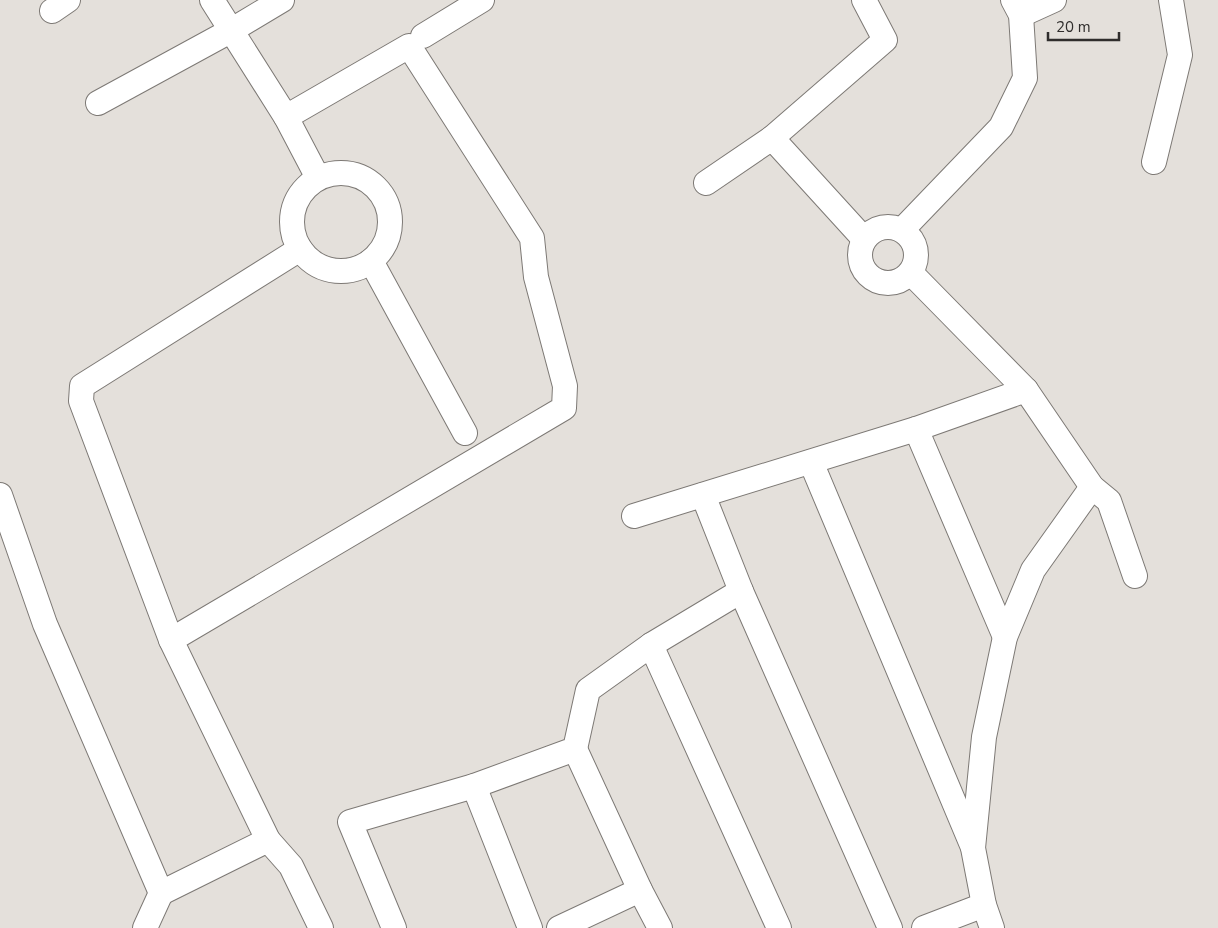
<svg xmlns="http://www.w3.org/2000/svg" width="1218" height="928" viewBox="0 0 1218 928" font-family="'Nunito Sans',sans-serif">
<rect width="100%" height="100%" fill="#e4e0db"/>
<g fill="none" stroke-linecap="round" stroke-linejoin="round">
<defs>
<g id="street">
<polyline points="212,0 286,117 409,46 532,238 536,277 565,386 564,408 171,640 268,840"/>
<polyline points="52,11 68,0"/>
<polyline points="1021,15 1054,0"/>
<polyline points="423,36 482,0"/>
<polyline points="98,103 232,30 282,0"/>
<polyline points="286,117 318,178"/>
<polyline points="772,138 885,40 864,0"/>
<polyline points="1154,162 1180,55 1171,0"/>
<circle cx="341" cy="222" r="49"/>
<polyline points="706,183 772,138 864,239"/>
<circle cx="888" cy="255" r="28"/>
<polyline points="902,230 1001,127 1025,78 1021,15 1013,0"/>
<polyline points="371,261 465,433"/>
<polyline points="911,273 1026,390 1092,487 1109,501 1135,576"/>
<polyline points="916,429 1005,637"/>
<polyline points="811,462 972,845"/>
<polyline points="0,495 45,624 161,893 268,840 291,866 321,928"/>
<polyline points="703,495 741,591 890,928"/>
<polyline points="634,516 916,429 1026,390"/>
<polyline points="171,640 81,401 82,386 300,249"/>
<polyline points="651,645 779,928"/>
<polyline points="575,749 640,890 660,928"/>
<polyline points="474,786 530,928"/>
<polyline points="145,928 161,893"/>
<polyline points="394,928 350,822 474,786 575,749 588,690 651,645 741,591"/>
<polyline points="559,928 640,890"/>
<polyline points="924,928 984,905"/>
<polyline points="992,928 984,905 973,848 984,737 1005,637 1033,570 1092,487"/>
</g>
</defs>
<use href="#street" stroke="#7d7975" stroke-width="26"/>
<use href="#street" stroke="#fff" stroke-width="24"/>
</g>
<path d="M1048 32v8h71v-8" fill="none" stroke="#2f2d2c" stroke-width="2.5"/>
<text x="1056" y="32" font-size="15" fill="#2f2d2c" stroke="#e4e0db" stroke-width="4" paint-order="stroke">20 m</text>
</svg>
